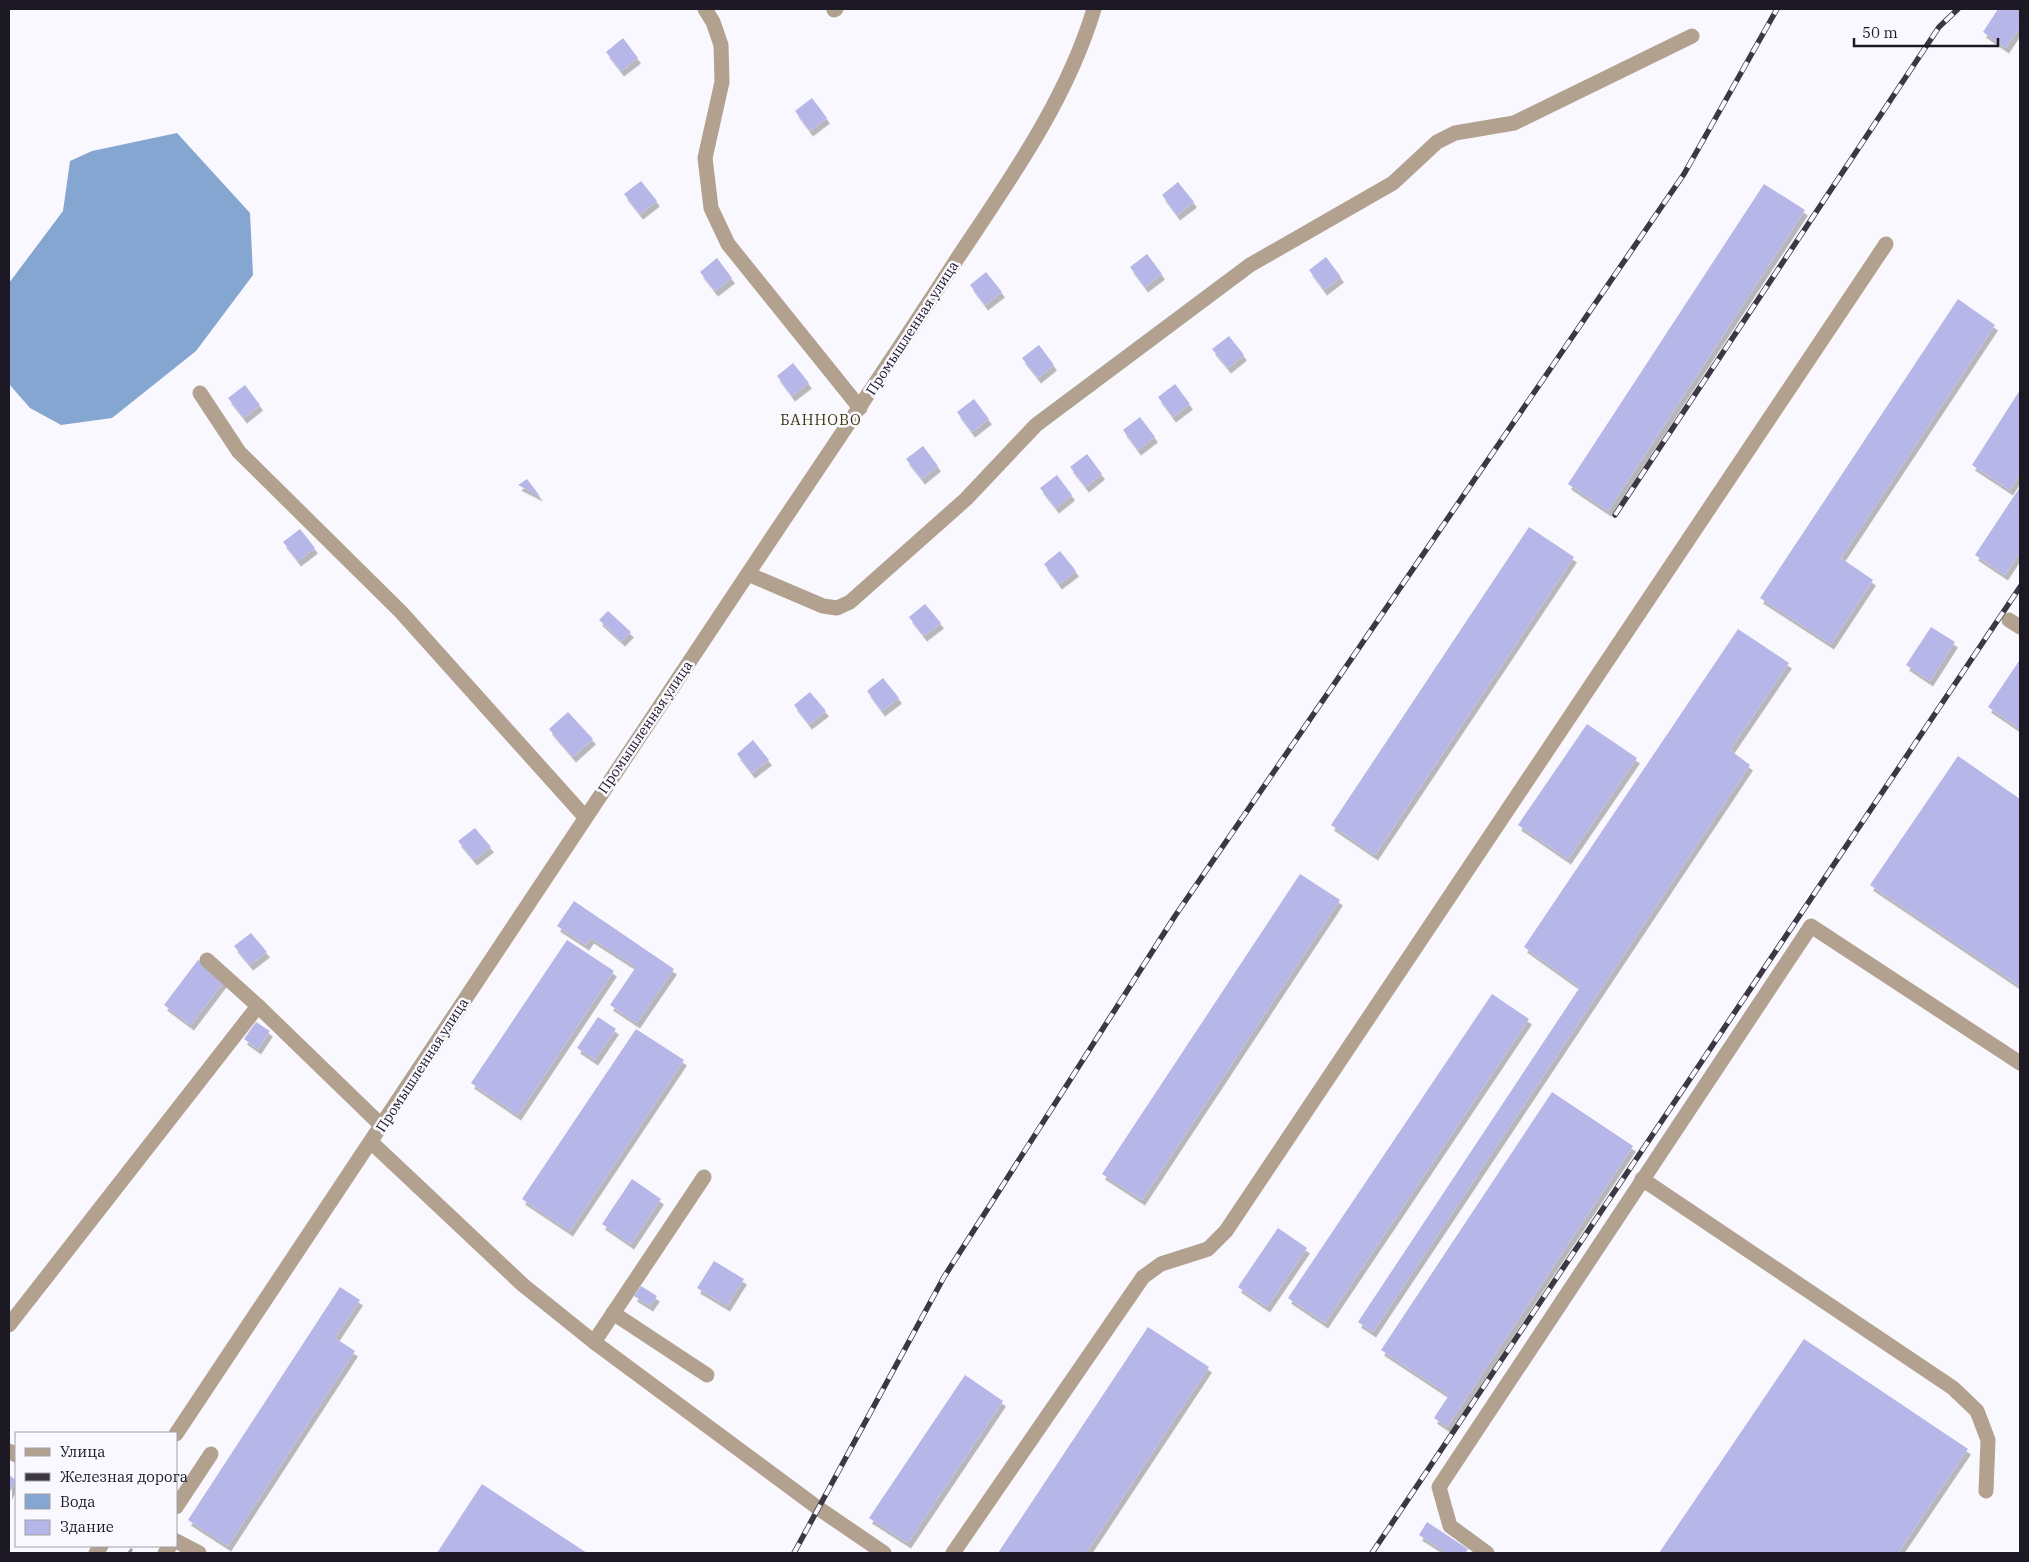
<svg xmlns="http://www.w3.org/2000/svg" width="2029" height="1562" viewBox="0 0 2029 1562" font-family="'IBM Plex Serif',serif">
<defs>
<filter id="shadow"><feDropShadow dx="3" dy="5.5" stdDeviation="0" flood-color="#0004"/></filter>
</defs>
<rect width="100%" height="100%" fill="#faf8ff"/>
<polygon fill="#85a6d0" points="177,133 250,213 253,275 196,351 112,418 61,425 30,408 9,384 9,283 63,211 70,161 92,151"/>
<g fill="#b6b6e8" filter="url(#shadow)">
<polygon points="1998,9 2020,9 2020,27 2006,48 1983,32"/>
<polygon points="623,38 638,58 621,71 606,52"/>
<polygon points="812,98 827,118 810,131 795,111"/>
<polygon points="641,181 657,201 640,214 624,194"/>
<polygon points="1178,182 1194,202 1177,215 1162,195"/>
<polygon points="1764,184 1805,210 1608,511 1568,484"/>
<polygon points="1147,254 1162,274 1145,287 1130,267"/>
<polygon points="1326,257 1341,277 1324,290 1309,270"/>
<polygon points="717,258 732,278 715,291 700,272"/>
<polygon points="986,272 1002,292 985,305 970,285"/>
<polygon points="1958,299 1995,325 1841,558 1873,580 1831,644 1760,598"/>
<polygon points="1229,336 1244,355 1228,368 1212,349"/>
<polygon points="1039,345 1054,365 1038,378 1022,358"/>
<polygon points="793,363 809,383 792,396 777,376"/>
<polygon points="1175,384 1190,404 1173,417 1158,397"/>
<polygon points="245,385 260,405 244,418 228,398"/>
<polygon points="2020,390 2020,474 2010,490 1972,465"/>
<polygon points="974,399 989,419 972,432 957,412"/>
<polygon points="1140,417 1155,437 1138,450 1123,430"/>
<polygon points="923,446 938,466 922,479 906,459"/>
<polygon points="1087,454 1102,474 1086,487 1070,467"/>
<polygon points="1057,475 1072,495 1056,508 1040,488"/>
<polygon points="527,479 540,496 518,485"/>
<polygon points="2020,487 2020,552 2005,575 1975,555"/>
<polygon points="1529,527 1574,557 1375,855 1331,825"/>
<polygon points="300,529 315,548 298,561 283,542"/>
<polygon points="1060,551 1076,571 1059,584 1044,564"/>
<polygon points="925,604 941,623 924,636 909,617"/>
<polygon points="608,611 631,632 622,641 599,620"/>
<polygon points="1931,627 1955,642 1930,681 1906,665"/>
<polygon points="1738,629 1789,663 1730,750 1750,765 1373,1332 1358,1322 1580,987 1524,947"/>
<polygon points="2019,661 2020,662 2020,729 1988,707"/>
<polygon points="883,678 899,698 882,711 867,691"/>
<polygon points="810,692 826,711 809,724 794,705"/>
<polygon points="568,712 593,739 573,757 549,729"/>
<polygon points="1587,724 1637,758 1568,859 1518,825"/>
<polygon points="753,740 769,760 752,773 737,754"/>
<polygon points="1958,756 2020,799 2020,986 1870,885"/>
<polygon points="475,828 491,847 474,860 458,841"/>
<polygon points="1300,874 1340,900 1142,1200 1102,1174"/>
<polygon points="574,901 674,969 637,1023 610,1005 636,967 591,938 586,945 557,926"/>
<polygon points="251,933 267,952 250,965 234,946"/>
<polygon points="567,940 614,971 518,1115 471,1083"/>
<polygon points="198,960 225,980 191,1025 164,1005"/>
<polygon points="1492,994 1529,1019 1325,1323 1288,1298"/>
<polygon points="598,1017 616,1029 595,1060 577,1048"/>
<polygon points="256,1022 270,1031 258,1049 244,1039"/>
<polygon points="636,1029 684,1060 570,1231 522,1199"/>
<polygon points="1552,1092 1633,1146 1447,1427 1434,1418 1449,1395 1381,1350"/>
<polygon points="632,1179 661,1199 631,1244 602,1224"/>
<polygon points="1278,1228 1307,1248 1267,1307 1238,1287"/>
<polygon points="714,1261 744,1279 727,1306 697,1288"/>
<polygon points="641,1286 657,1296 650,1306 634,1296"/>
<polygon points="340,1287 360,1300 335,1338 355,1351 228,1546 188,1520"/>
<polygon points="1148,1327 1209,1367 1086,1553 998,1553"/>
<polygon points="1804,1339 1968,1449 1898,1553 1659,1553"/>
<polygon points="965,1375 1003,1401 908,1543 869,1518"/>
<polygon points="9,1475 16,1480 9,1494"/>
<polygon points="482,1484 587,1553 437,1553"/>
<polygon points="1427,1522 1468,1549 1465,1553 1447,1553 1419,1535"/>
</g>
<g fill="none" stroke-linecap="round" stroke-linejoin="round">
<polyline stroke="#9b98a1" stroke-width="3" stroke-dasharray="5 2.5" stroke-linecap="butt" points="129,1553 134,1546"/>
<g stroke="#b3a190" stroke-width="15">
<polyline points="705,9 713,22 721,45 722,82 705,158 711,208 728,244 860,408"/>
<polyline points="834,10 836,9"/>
<polyline points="200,393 239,452 401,612 585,817"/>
<polyline points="748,574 823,606 837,608 850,602 966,499 1036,425 1250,265 1393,183 1437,142 1455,133 1514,123 1692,36"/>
<polyline points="2009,620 2020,627"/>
<polyline points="207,960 258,1006"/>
<polyline points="371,1142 523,1285 594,1342 818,1508 884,1553"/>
<polyline points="1642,1179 1953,1388 1977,1411 1988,1440 1986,1491"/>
<polyline points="613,1313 707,1375"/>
<polyline points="9,1325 258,1006 382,1126"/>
<polyline points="594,1342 704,1177"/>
<path d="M176 1434C375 1136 571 836 771 539 833 447 895 355 955 262 1008 182 1066 102 1094 9"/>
<polyline points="9,1451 16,1455"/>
<polyline points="176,1507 211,1454"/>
<polyline points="176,1541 199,1553"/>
<polyline points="96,1553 101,1546"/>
<polyline points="165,1553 170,1546"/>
<polyline points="953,1553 1143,1277 1161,1264 1208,1249 1226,1231 1886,244"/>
<polyline points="1487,1553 1450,1526 1439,1487 1811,926 2020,1063"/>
</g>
<defs>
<g id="rail">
<polyline points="1615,515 1939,27 1958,9"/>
<polyline points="794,1553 944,1277 1175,916 1684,174 1777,9"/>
<polyline points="1372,1553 2020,587"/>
</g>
</defs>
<use href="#rail" stroke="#3b3843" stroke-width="5.5"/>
<use href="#rail" stroke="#faf8ff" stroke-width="4" stroke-dasharray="11" stroke-linecap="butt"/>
</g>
<g text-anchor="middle" stroke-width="5" stroke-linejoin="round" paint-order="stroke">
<g font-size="14" fill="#1c1824" stroke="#faf8ff">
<text transform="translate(912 328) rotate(-57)" y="5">Промышленная улица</text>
<text transform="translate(645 727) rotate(-56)" y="5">Промышленная улица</text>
<text transform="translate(422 1065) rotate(-57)" y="5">Промышленная улица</text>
</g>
<g font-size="15" letter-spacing="1" fill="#39370d" stroke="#faf8ff">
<text x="821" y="425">БАННОВО</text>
</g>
</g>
<rect width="2029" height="1562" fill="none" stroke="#1c1824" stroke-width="20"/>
<rect x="15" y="1432" width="162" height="115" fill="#faf8ff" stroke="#a19ea7"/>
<rect x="25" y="1448" width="25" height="8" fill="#b3a190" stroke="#a19ea7"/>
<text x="60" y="1457" font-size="15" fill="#1c1824">Улица</text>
<rect x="25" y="1473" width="25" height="8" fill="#3b3843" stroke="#a19ea7"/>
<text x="60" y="1482" font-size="15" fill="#1c1824">Железная дорога</text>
<rect x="25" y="1494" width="25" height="15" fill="#85a6d0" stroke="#a19ea7"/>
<text x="60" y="1507" font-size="15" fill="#1c1824">Вода</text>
<rect x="25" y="1520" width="25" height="15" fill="#b6b6e8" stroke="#a19ea7"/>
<text x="60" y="1532" font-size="15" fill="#1c1824">Здание</text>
<path d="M1854 38v8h144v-8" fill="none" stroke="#1c1824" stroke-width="2.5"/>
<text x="1862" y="38" font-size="15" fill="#1c1824" stroke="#faf8ff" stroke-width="4" paint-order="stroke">50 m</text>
</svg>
